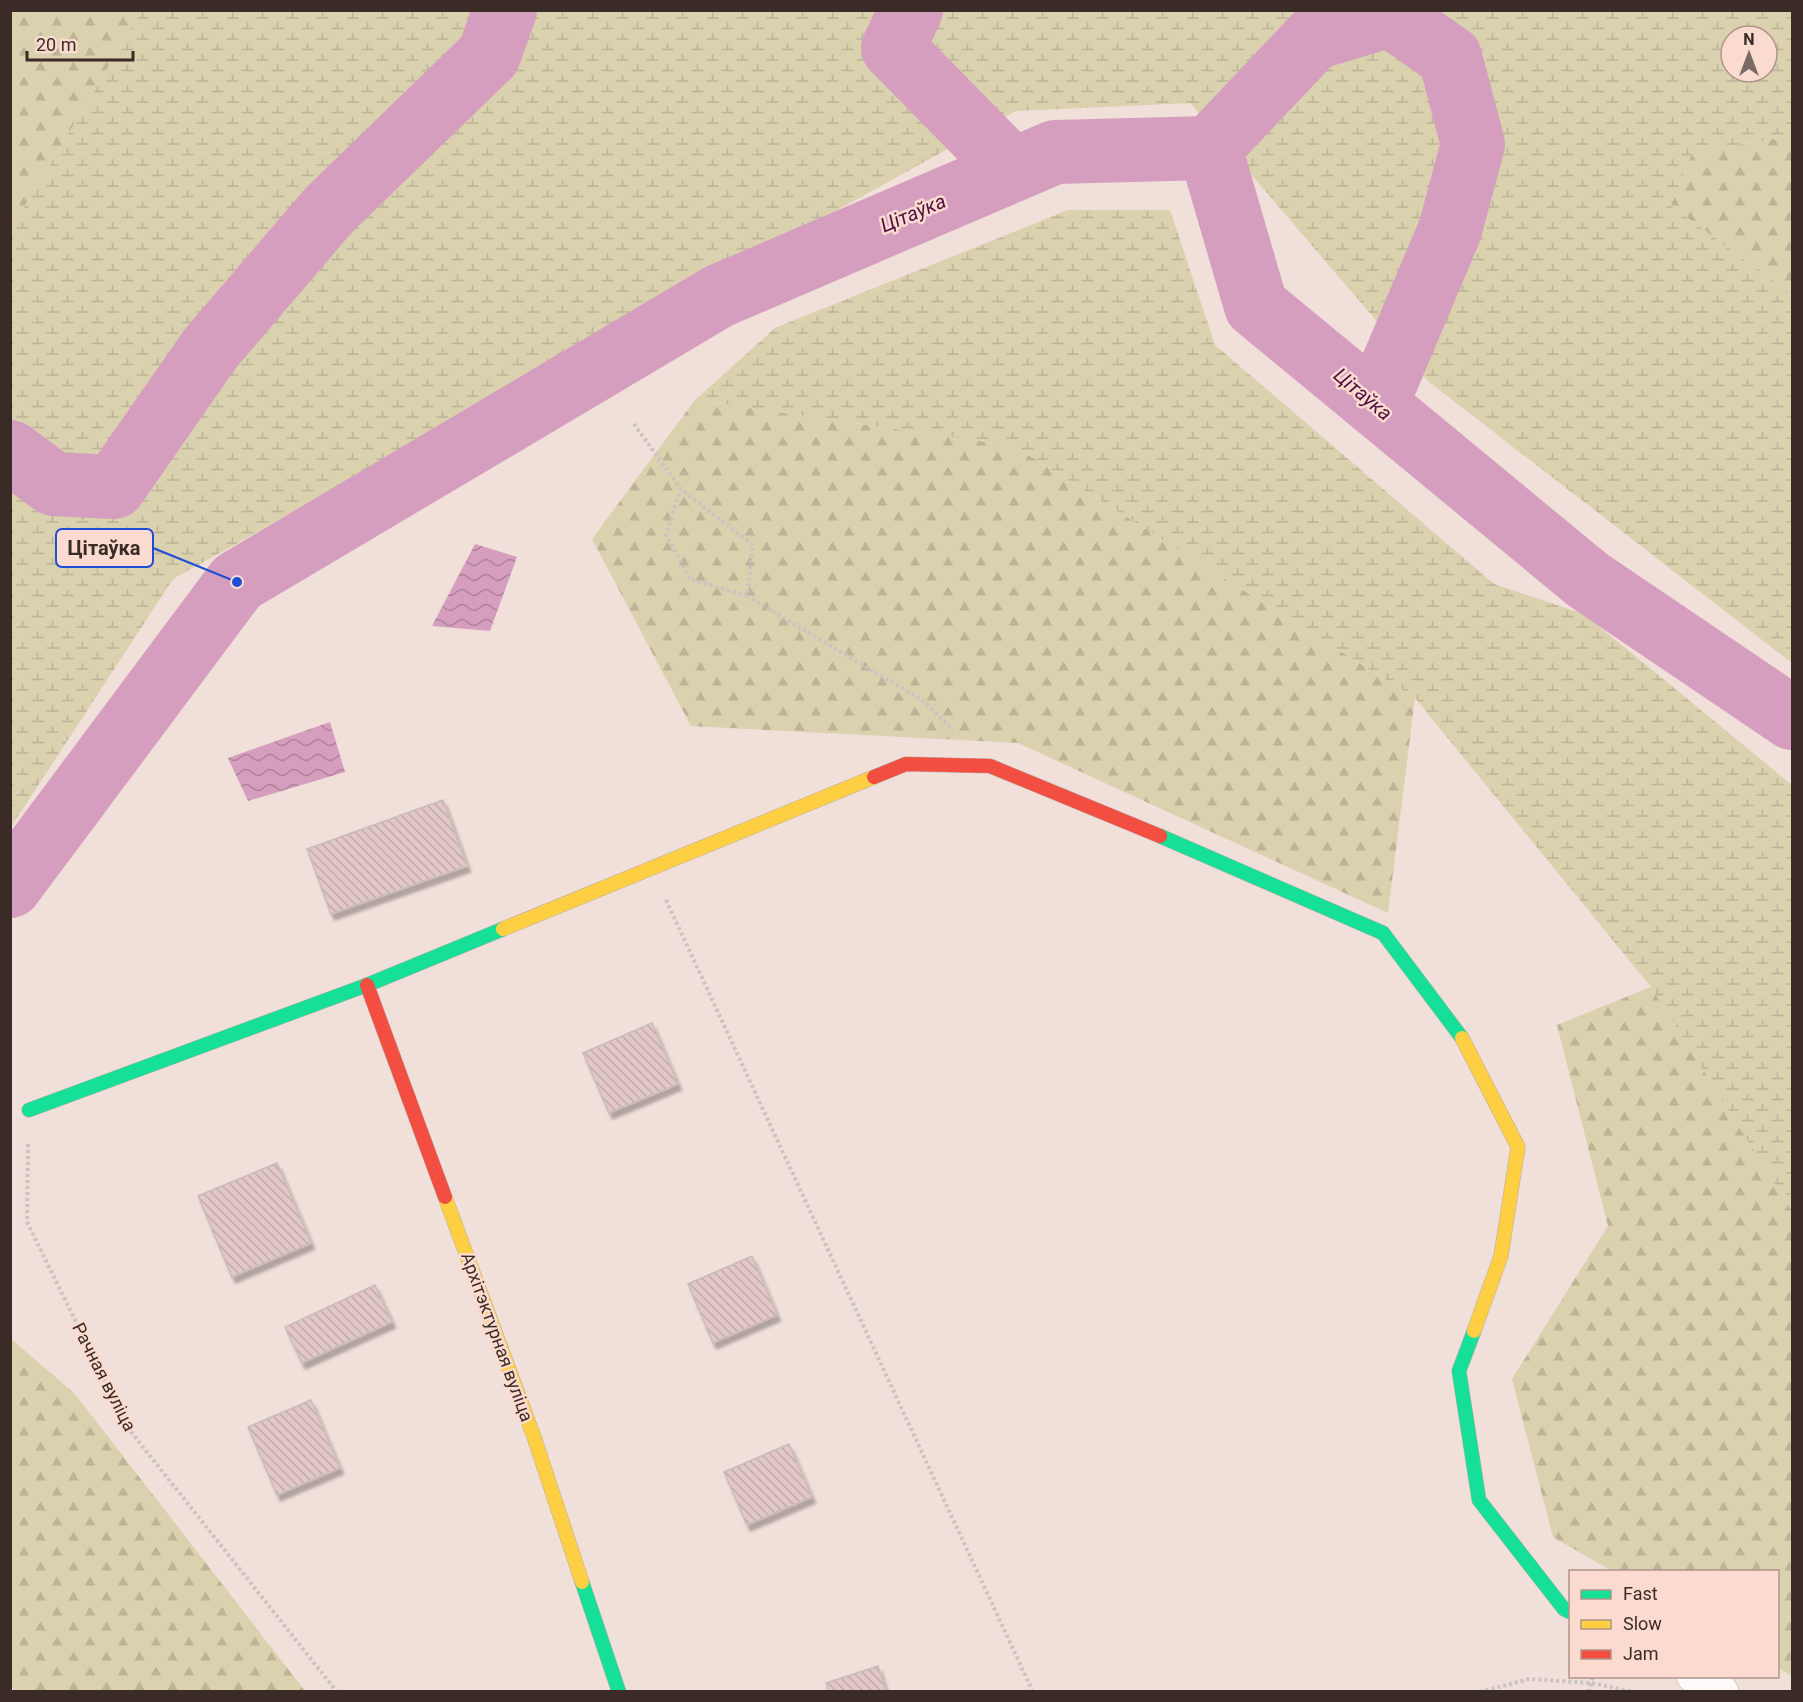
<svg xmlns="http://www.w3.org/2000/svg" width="1803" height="1702" viewBox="0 0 1803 1702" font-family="Roboto,sans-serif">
<defs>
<pattern id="forest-firs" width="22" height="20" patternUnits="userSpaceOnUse" patternTransform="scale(1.5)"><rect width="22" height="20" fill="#dad1af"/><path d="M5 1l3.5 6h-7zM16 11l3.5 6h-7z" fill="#bcb496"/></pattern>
<pattern id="wetland-marsh" width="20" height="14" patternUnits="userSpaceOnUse" patternTransform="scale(1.5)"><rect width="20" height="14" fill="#dad1af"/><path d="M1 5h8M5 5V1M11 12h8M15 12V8" fill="none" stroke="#bcb496"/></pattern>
<pattern id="water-waves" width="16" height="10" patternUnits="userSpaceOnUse" patternTransform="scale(1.5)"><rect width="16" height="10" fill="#d69ebe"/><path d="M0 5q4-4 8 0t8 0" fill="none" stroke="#af819a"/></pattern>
<pattern id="building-back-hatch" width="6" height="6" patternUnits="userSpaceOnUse" patternTransform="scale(1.5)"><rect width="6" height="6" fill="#e1c7c7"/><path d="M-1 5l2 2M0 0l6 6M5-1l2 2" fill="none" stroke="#c2abab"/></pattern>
<filter id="shadow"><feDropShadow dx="3.5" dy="6" stdDeviation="1.5" flood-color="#0004"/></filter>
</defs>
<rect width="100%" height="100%" fill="#f1dfd9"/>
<g fill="url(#forest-firs)">
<polygon points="11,11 142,11 17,219 11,223"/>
<polygon points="1792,136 1792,294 1671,206 1692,153"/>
<polygon points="695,400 1014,446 1415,698 1388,913 1018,743 691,726 592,539"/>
<polygon points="1651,987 1792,1211 1792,1676 1778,1668 1778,1572 1612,1571 1553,1537 1512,1379 1608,1226 1557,1025"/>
<polygon points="10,1338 75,1394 305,1691 14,1691 10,1681"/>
</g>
<g fill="url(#wetland-marsh)" fill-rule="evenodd">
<path d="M142 11H1792V136L1692 153 1671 206 1792 294V663L1428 381 1190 103 1016 111 173 579 11 827V223L17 219ZM1731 36H1767V72H1731Z"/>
<polygon points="1068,210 1170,210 1215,345 1494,584 1584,614 1792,785 1792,1211 1651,987 1415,698 1014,446 695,400 775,328"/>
</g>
<g fill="url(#water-waves)">
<polygon points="475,544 517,557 490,631 432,626"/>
<polygon points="330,722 345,772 248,801 228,758"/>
</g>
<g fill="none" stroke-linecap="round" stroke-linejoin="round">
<g stroke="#d69ebe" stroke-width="64">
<polyline points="911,10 893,48 1013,170"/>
<polyline points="1210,148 1314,38 1390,15 1450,57 1473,144 1450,230 1376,405"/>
<polyline points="10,452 54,484 114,487 210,349 329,210 489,55 505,10"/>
<polyline points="10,886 237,582 719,296 1055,152 1210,148 1256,306 1588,580 1792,718"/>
</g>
</g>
<g fill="url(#building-back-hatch)" stroke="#cabbb9" stroke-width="1.5" filter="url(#shadow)">
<polygon points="443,800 467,866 331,914 307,849"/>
<polygon points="652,1023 678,1084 609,1113 583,1053"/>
<polygon points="277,1163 311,1243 232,1277 198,1196"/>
<polygon points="752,1256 777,1315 713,1343 688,1284"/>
<polygon points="375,1285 392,1322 302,1363 285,1327"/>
<polygon points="311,1400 340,1468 277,1495 248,1427"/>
<polygon points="789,1444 812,1497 747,1525 724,1472"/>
<polygon points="878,1666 886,1692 828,1692 826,1683"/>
</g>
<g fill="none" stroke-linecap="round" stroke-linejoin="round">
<defs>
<polyline id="street" points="1693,1676 1722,1692"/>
<g id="fast">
<polyline points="1160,836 1383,933 1462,1038"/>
<polyline points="29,1110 367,985 503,929"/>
<polyline points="1474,1331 1459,1371 1479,1500 1564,1609 1570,1612"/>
<polyline points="582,1582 619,1692"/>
</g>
<g id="slow">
<polyline points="503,929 874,777"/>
<polyline points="1462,1038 1518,1147 1501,1256 1474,1331"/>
<polyline points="445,1197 534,1437 582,1582"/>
</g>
<g id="jam">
<polyline points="874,777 906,764 990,766 1160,836"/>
<polyline points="367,985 445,1197"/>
</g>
</defs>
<use href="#street" stroke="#b9aaa5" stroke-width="34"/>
<use href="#fast" stroke="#b9aaa5" stroke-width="15"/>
<use href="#slow" stroke="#b9aaa5" stroke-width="15"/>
<use href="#jam" stroke="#b9aaa5" stroke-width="15"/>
<g stroke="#cac4c1" stroke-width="4" stroke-dasharray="3 3" stroke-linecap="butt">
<polyline points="634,424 681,489"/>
<polyline points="747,596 690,579 666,534 681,489 753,545 747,596 925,702 953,730"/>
<polyline points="666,900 1033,1692"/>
<polyline points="28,1144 27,1222 128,1428 337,1692"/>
<polyline points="1480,1692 1529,1679 1592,1683 1633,1692"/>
<polyline points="1589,1692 1593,1676"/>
</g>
<use href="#street" stroke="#fdfaf9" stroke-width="33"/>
<use href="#fast" stroke="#16e098" stroke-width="14"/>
<use href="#slow" stroke="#ffcf43" stroke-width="14"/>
<use href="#jam" stroke="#f24e42" stroke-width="14"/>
</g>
<g text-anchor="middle" stroke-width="5" stroke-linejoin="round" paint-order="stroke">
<g font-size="18" fill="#3a2b26" stroke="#fbdbcf">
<text transform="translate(497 1337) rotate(70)" y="6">Архітэктурная вуліца</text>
<text transform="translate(104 1377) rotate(63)" y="6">Рачная вуліца</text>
</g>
<g font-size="20" font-style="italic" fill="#4f0e3f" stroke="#fbdbcf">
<text transform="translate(913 213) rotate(-23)" y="7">Цітаўка</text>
<text transform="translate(1363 394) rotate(40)" y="7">Цітаўка</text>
</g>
</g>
<path fill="none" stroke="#1d4ed8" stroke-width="2" d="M237 582L153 548"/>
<circle fill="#1d4ed8" stroke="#fbdbcf" stroke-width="2" cx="237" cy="582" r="6"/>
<rect fill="#fbdbcf" stroke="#1d4ed8" stroke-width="2" x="56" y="529" width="97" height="38" rx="6"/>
<g font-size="20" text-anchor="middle" font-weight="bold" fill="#3a2b26">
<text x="104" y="555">Цітаўка</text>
</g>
<rect width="1803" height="1702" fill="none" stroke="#3a2b26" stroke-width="24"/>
<rect x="1569" y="1570" width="210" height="108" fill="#fbdbcf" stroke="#ae958b" stroke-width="1.5"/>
<rect x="1581" y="1590" width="30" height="9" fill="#16e098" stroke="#ae958b" stroke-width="1.5"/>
<text x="1623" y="1600" font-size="18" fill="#3a2b26">Fast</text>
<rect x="1581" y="1620" width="30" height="9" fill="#ffcf43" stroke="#ae958b" stroke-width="1.5"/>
<text x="1623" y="1630" font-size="18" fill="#3a2b26">Slow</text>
<rect x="1581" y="1650" width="30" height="9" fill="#f24e42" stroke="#ae958b" stroke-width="1.5"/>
<text x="1623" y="1660" font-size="18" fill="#3a2b26">Jam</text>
<g transform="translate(1749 54)"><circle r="28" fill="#fbdbcf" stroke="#ae958b" stroke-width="1.5"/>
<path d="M0-4.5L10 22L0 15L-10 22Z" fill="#7a6a65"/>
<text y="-9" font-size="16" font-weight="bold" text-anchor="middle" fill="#3a2b26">N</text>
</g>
<path d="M27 51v9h106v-9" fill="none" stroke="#3a2b26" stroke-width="3"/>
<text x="36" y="51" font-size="18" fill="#3a2b26" stroke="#fbdbcf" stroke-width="4.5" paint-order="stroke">20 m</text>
</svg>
